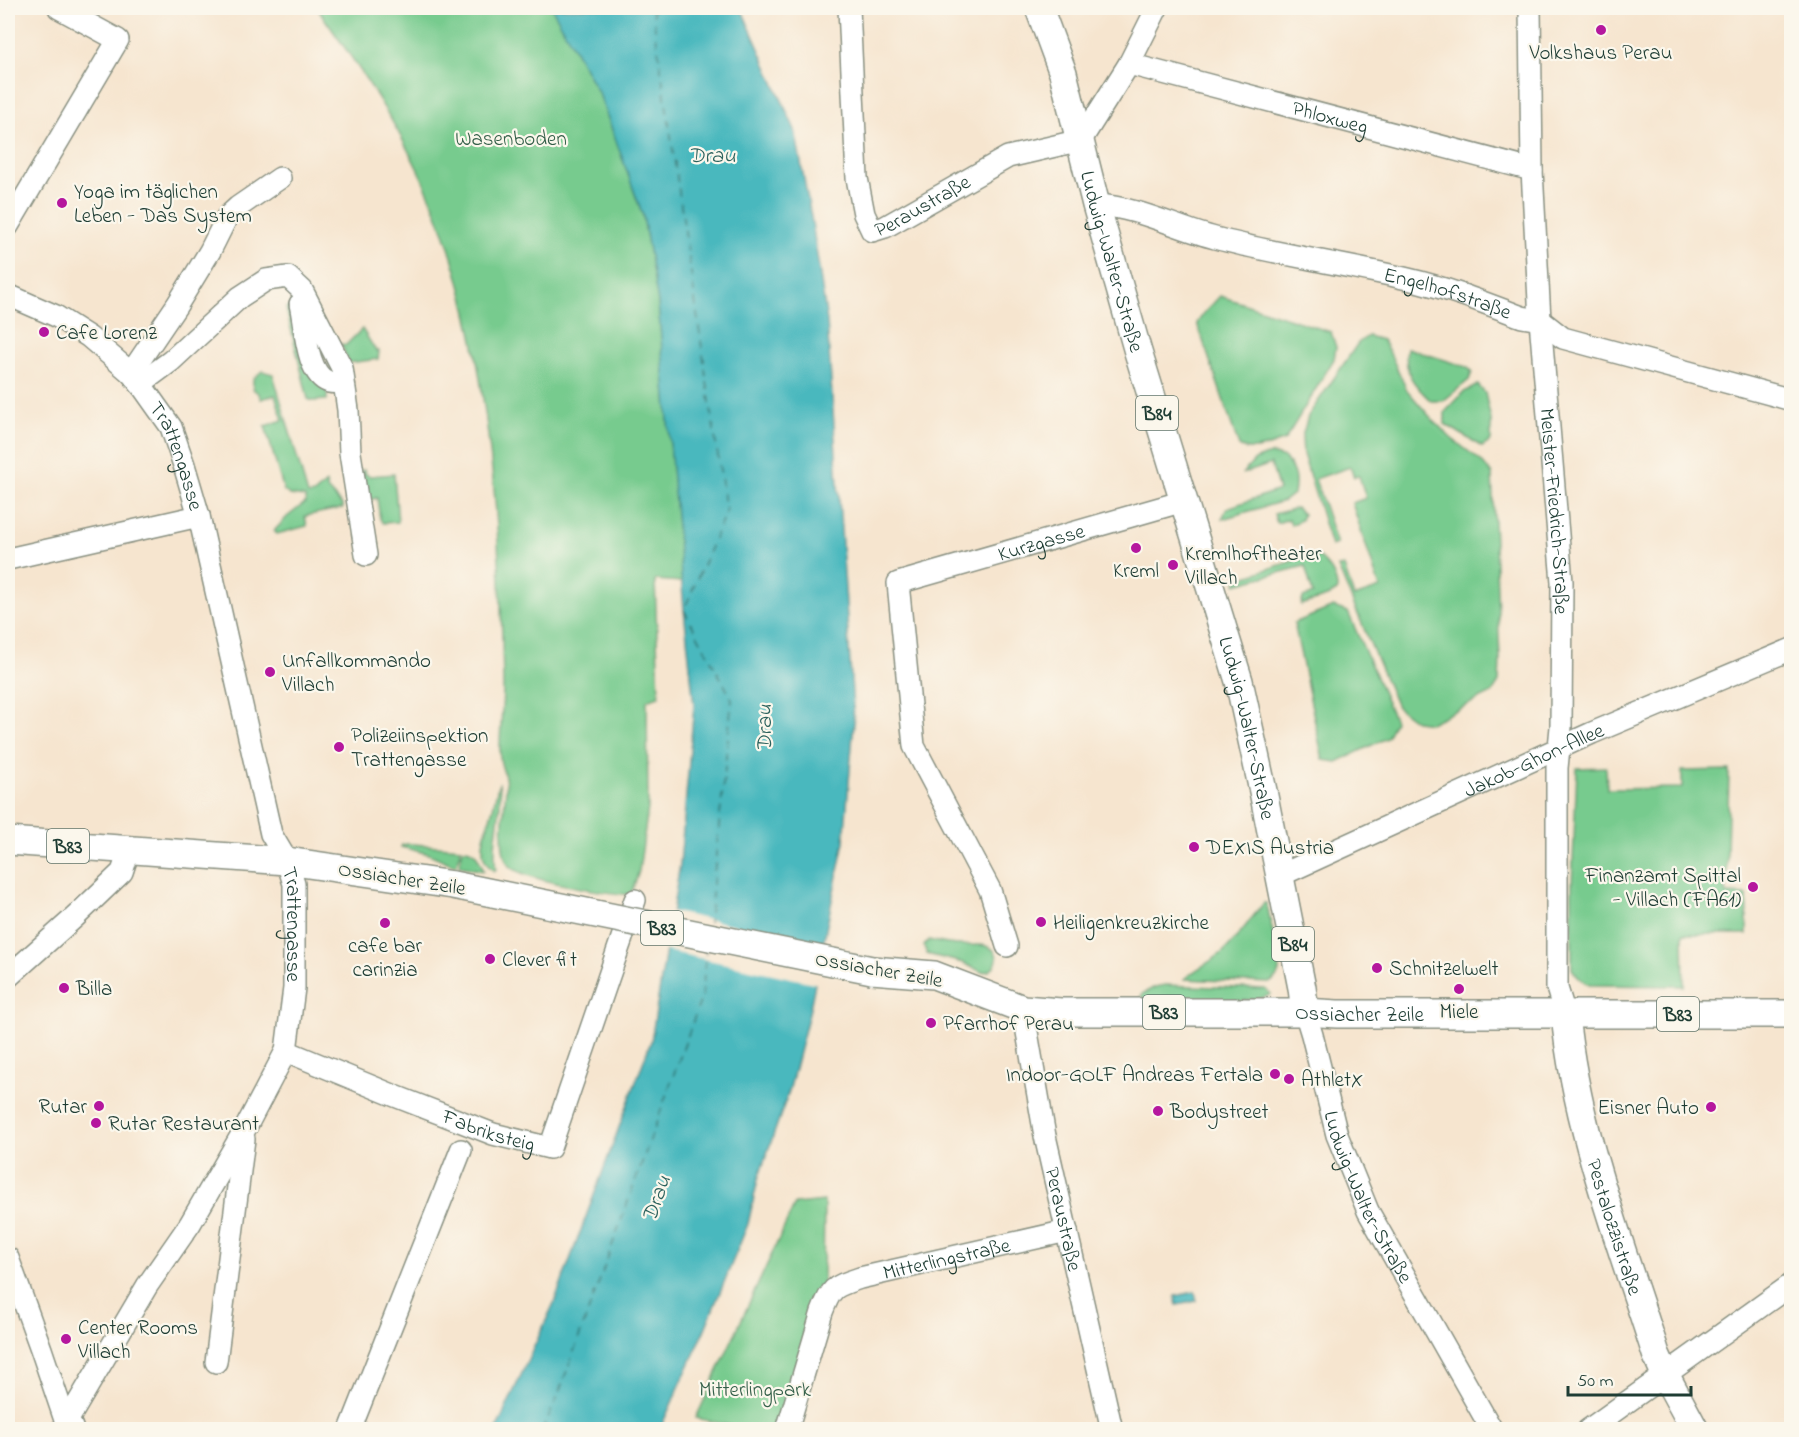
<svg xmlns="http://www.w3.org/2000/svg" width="1799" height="1437" viewBox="0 0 1799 1437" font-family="'Indie Flower',sans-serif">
<rect width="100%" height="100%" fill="#fbf7ec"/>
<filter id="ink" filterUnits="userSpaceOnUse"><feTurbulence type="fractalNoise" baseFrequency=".0167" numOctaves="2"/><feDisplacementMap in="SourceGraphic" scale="12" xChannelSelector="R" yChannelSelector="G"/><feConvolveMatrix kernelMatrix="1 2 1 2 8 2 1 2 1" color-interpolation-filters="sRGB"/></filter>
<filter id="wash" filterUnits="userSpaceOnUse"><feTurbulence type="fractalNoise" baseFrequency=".008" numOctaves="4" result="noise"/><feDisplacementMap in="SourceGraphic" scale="24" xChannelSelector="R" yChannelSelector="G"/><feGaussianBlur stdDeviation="1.35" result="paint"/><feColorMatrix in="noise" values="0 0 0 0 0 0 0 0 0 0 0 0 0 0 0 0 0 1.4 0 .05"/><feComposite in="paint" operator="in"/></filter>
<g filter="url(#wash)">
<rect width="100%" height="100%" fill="#f6e5cf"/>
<g fill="#77cb8e" stroke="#4b8461" stroke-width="1.5">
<path d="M317 8H552L600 96 643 216 658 302 682 582 655 580 659 696 647 700 648 808 639 871 631 895C609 893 520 881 508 864 497 849 505 807 506 788 507 777 501 768 500 758 499 735 503 709 503 686 502 624 500 562 495 500 484 382 466 262 411 156 384 103 351 56 317 8Z"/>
<path d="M1220 296 1331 332 1336 347 1334 359 1285 440C1272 445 1252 454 1239 446L1197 323 1204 313Z"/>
<polygon points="292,306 327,392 327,400 312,401 308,399 286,308"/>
<polygon points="362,329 376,351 379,351 378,359 349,363 341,344 346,345"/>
<polygon points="1368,336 1382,340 1389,351 1407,390 1432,419 1451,438 1481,461 1492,474 1500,659 1499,682 1492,693 1430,723 1416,721 1397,707 1338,567 1344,566 1354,597 1380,588 1352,503 1366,498 1359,476 1354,477 1350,467 1315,479 1337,544 1331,546 1303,454 1302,437 1308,416 1358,343"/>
<path d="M1407 348 1467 367 1472 372 1469 380 1443 401H1431C1414 385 1403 373 1407 348Z"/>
<polygon points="262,371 273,374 308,495 314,494 326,483 327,489 342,505 343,508 305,516 307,526 277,534 274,531 287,517 306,502 305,497 290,495 284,491 265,426 283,420 275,395 261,399 259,394 253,389 253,379"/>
<polygon points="1478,385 1485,393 1491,420 1491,441 1482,447 1445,424 1445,412 1464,392"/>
<path d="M1270 454 1285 458C1294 471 1297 477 1294 493L1284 501 1222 519 1227 508 1279 490 1271 464 1242 474 1255 460Z"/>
<polygon points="364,470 365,474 370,476 394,474 398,522 383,523 380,519 377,498 364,501 361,471"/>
<polygon points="1296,508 1303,514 1301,520 1291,525 1289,519 1277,523 1274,514"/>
<path d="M1318 556C1330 567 1337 575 1337 591L1327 597 1301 605 1303 598 1313 594 1305 566 1236 584 1237 579 1302 558Z"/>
<polygon points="1333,607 1348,612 1395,721 1387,738 1337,762 1323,760 1294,623"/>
<polygon points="1606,767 1607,789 1682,788 1682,771 1729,770 1726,894 1747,895 1747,934 1683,934 1684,986 1589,985 1578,977 1572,969 1572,884 1577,768"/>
<path d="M499 784C504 810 491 841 496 869L494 871C472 855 488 828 493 808 495 800 496 792 499 784Z"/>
<polygon points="407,844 413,844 461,848 456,866 429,854 401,847 402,845"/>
<path d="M463 849C476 848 479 860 484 871L459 866Z"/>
<path d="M1264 903H1266L1268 909 1279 963C1280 973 1278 978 1269 983L1184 979C1195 969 1211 962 1223 952 1239 937 1250 919 1264 903Z"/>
<path d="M929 940C940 943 951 945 962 945 970 946 980 944 986 946 1000 950 1000 964 989 971L982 972 963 963 927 954 924 946Z"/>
<path d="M1165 985 1265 989 1271 994C1252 1007 1169 999 1143 998L1141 997 1142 994 1155 987Z"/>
<polygon points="824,1201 823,1291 785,1429 745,1429 696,1418 795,1204"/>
</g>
<g fill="#49b8be" stroke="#347a79" stroke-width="1.5">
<polygon points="552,8 741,8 795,130 812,222 827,321 854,722 844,842 809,1013 790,1088 758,1179 748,1224 700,1341 660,1429 496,1430 554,1303 651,1041 680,864 694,705 684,610 658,302 643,216 600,96"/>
<polygon points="1195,1292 1197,1301 1177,1305 1175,1296"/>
</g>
<polygon fill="#f6e5cf" points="669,911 826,945 818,984 663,950"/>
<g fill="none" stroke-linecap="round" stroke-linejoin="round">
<g stroke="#2c625d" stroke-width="1.5" stroke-dasharray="8 6" stroke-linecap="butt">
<polyline points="652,8 726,511 684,610 732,699 709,923"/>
<polyline points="542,1430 556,1401 702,996 706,949"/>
</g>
</g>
</g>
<g filter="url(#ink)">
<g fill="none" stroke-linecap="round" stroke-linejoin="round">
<defs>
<g id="minor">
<path id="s1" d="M849 8 857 178 864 214 872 231 885 227 1008 157 1081 140 1129 64 1157 8"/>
<path id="s2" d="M1530 8 1532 170 1540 320 1562 582 1561 727 1557 768V988L1565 1014"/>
<path id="s3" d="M1129 64 1532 170"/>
<path id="s4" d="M1096 205C1138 207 1176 228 1215 238 1279 255 1344 264 1408 279 1447 288 1485 303 1522 317L1540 320 1563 338 1792 400"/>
<polyline points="8,226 118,40 59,8"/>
<path id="s5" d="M8 295 56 316 89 337 131 373 144 389 171 427 184 465 199 516 271 834 287 861 294 884V988L286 1051 245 1129 190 1224 147 1286 62 1430"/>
<path d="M300 304C305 324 306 375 329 382 333 383 339 382 343 383"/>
<polyline points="131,373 177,305 210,251 227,217 238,207 280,178"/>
<polyline points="140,384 171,361 240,297 266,280 288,277 302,290 342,368 348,410 350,453 366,555"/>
<polyline points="8,559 199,516"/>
<path id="s6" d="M1279 876 1592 733 1792 649"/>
<path id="s7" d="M1007 946 990 890 914 746 898 583 1184 501"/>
<polyline points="8,977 75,917 122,872 129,851"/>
<path id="s8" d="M1023 1009 1045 1136 1112 1430"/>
<path id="s9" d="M1305 1012 1312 1035 1337 1135 1368 1211 1492 1430"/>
<path id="s10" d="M286 1051 395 1096 493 1134 550 1148 635 900"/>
<polyline points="8,1258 41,1349 66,1423 72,1427"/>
<polyline points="216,1362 244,1139"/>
<polyline points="350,1430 461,1150"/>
<path id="s11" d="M787 1430 822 1312C832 1286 834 1287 860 1278L1067 1231"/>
<polyline points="1588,1430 1792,1284"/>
</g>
<g id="major">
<path id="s12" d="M1039 8 1063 73 1096 205 1138 352 1239 681 1263 791 1302 988 1305 1012"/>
<polyline points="8,841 287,861 453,885"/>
<path id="s13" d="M872 970 934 975 1023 1009 1061 1012H1305L1337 1014H1792"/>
<path id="s14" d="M1565 1014C1576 1131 1621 1243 1656 1354L1665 1374 1695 1430"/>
</g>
</defs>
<use href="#minor" stroke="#8a9182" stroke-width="24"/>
<use href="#major" stroke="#8a9182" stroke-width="30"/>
<use href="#minor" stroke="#fff" stroke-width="21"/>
<use href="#major" stroke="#fff" stroke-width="27"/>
<defs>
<polyline id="major-bridge" points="453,885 872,970"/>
</defs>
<use href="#major-bridge" stroke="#8a9182" stroke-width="30" stroke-linecap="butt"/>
<use href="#major-bridge" stroke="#fff" stroke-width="27"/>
</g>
</g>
<g fill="#b5179e" stroke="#fbf7ec" stroke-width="2">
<circle cx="1601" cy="30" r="6"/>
<circle cx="62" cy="203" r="6"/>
<circle cx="44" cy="332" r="6"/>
<circle cx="1136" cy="548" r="6"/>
<circle cx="1173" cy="565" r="6"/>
<circle cx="270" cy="672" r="6"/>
<circle cx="339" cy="747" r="6"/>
<circle cx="1194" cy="847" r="6"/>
<circle cx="1753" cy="887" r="6"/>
<circle cx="1041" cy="922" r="6"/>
<circle cx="385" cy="923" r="6"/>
<circle cx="490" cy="959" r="6"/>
<circle cx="1377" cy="968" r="6"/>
<circle cx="64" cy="988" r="6"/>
<circle cx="1459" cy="989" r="6"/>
<circle cx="931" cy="1023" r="6"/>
<circle cx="1275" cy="1074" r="6"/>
<circle cx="1289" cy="1079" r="6"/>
<circle cx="99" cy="1106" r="6"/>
<circle cx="1711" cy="1107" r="6"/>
<circle cx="1158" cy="1111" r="6"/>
<circle cx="96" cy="1123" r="6"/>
<circle cx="66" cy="1339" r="6"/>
</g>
<g text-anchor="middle" stroke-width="4.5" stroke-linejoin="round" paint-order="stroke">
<g fill="#fbf7ec" stroke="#61756b" stroke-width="1.5">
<rect x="1136" y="396" width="42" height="34" rx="4.5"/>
<rect x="47" y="829" width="42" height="34" rx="4.5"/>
<rect x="641" y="911" width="42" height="34" rx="4.5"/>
<rect x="1272" y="927" width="42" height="34" rx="4.5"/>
<rect x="1143" y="995" width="42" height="34" rx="4.5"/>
<rect x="1657" y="997" width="42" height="34" rx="4.5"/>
</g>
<g font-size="20" font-weight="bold" fill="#1f3d34">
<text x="1157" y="420">B84</text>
<text x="68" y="853">B83</text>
<text x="662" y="935">B83</text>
<text x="1293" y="951">B84</text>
<text x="1164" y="1019">B83</text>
<text x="1678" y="1021">B83</text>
</g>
<g font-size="21" fill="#1f3d34" stroke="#fbf7ec" text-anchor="start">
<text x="1601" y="59" text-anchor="middle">Volkshaus Perau</text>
<text x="74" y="198">Yoga im täglichen<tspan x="74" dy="24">Leben - Das System</tspan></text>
<text x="56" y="339">Cafe Lorenz</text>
<text x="1185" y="560">Kremlhoftheater<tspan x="1185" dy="24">Villach</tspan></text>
<text x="1136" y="577" text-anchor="middle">Kreml</text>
<text x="282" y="667">Unfallkommando<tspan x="282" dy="24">Villach</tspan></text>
<text x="351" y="742">Polizeiinspektion<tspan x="351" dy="24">Trattengasse</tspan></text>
<text x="1206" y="854">DEXIS Austria</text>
<text x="1741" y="882" text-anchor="end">Finanzamt Spittal<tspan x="1741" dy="24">- Villach (FA61)</tspan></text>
<text x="1053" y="929">Heiligenkreuzkirche</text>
<text x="385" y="952" text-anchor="middle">cafe bar<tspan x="385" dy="24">carinzia</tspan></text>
<text x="502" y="966">Clever fit</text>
<text x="1389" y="975">Schnitzelwelt</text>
<text x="76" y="995">Billa</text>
<text x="1459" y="1018" text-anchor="middle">Miele</text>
<text x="943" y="1030">Pfarrhof Perau</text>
<text x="1263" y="1081" text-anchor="end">Indoor-GOLF Andreas Fertala</text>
<text x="1301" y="1086">AthletX</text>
<text x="87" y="1113" text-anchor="end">Rutar</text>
<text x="1699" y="1114" text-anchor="end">Eisner Auto</text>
<text x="1170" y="1118">Bodystreet</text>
<text x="108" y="1130">Rutar Restaurant</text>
<text x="78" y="1334">Center Rooms<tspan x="78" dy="24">Villach</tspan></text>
</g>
<g font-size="21" fill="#1f3d34" stroke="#fbf7ec">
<text dy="7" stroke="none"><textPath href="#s3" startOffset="208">Phloxweg</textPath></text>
<text dy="7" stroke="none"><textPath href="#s1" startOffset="282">Peraustraße</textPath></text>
<text dy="7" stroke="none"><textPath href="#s12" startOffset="264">Ludwig-Walter-Straße</textPath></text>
<text dy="7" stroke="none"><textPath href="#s4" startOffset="363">Engelhofstraße</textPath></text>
<text dy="7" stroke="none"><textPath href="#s5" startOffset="243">Trattengasse</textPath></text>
<text dy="7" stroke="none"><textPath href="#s2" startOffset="504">Meister-Friedrich-Straße</textPath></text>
<text dy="7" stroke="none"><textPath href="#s7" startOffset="534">Kurzgasse</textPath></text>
<text dy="7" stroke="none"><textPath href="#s12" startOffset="750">Ludwig-Walter-Straße</textPath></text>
<text dy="7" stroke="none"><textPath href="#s6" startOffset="280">Jakob-Ghon-Allee</textPath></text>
<text transform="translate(402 878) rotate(9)" y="7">Ossiacher Zeile</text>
<text dy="7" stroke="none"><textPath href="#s5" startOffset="729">Trattengasse</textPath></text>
<text transform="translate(879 969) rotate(10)" y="7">Ossiacher Zeile</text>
<text dy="7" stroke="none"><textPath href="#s13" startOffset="494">Ossiacher Zeile</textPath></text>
<text dy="7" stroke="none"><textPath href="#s10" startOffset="218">Fabriksteig</textPath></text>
<text dy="7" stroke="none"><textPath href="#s9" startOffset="196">Ludwig-Walter-Straße</textPath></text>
<text dy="7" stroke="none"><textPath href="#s8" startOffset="214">Peraustraße</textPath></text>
<text dy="7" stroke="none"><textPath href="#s14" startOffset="219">Pestalozzistraße</textPath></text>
<text dy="7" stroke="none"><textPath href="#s11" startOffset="266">Mitterlingstraße</textPath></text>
</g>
<g font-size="21" fill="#35604a" stroke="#fbf7ec">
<text x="511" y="145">Wasenboden</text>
<text x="755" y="1396">Mitterlingpark</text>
</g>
<g font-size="22" font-style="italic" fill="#2c625d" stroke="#fbf7ec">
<text x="712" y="162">Drau</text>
<text transform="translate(763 728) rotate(-90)" y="8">Drau</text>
<text transform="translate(655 1198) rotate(-70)" y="8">Drau</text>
</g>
</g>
<rect width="1799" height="1437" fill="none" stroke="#fbf7ec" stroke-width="30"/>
<path d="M1568 1386v9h123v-9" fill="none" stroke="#1f3d34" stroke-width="3"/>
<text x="1577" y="1386" font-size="18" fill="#1f3d34" stroke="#fbf7ec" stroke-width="4.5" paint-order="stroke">50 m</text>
</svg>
